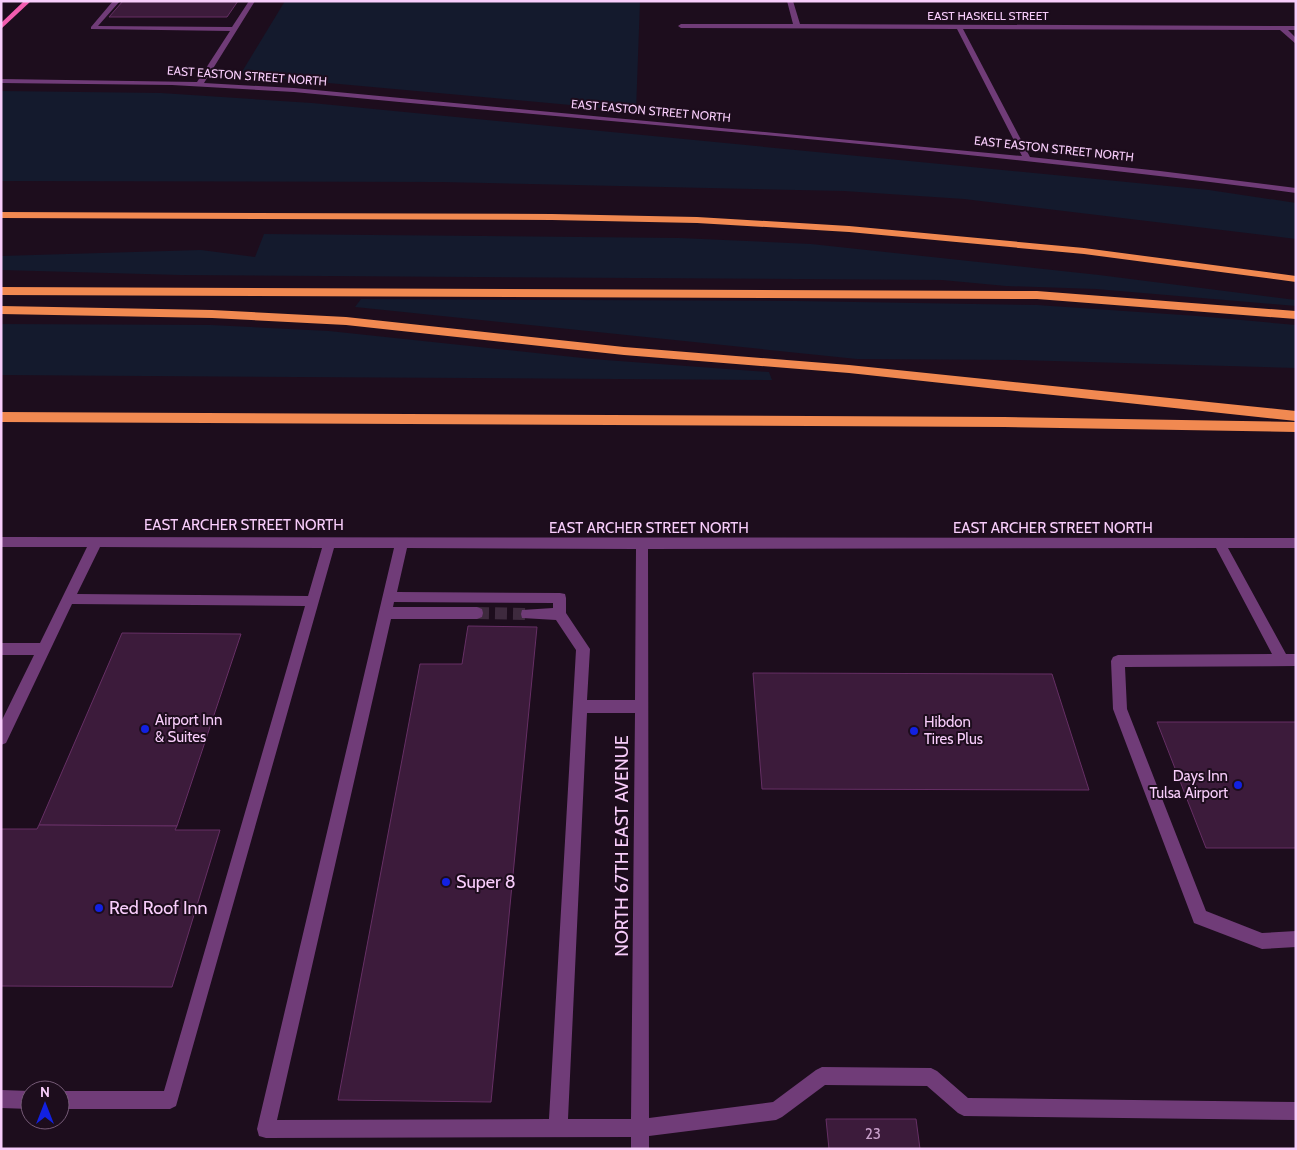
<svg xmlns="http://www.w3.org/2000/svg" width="1297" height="1150" viewBox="0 0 1297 1150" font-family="Cabin,sans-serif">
<rect width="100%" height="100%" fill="#1d0d1d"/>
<g fill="#141a2d">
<polygon points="285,1 640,1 636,111 240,75"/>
<polygon points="1,91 161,93 312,103 1209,190 1296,203 1296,239 964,199 844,191 441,182 1,181"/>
<polygon points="264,234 679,238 811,244 1099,275 1296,300 1296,306 1096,289 1006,286 942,280 180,275 1,270 1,256 201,250 255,257"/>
<polygon points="361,299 797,301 1037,305 1197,316 1296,325 1296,368 1018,360 857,359 355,307"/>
<polygon points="1,324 211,325 329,331 592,359 769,372 772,380 1,375"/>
</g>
<g fill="#3c1b3b" stroke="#662f65">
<polygon points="123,1 238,1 227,17 109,17"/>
<polygon points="468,626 537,627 491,1102 338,1100 420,664 462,664"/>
<polygon points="122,633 241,634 177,826 39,825"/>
<polygon points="753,673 1052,674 1089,790 762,789"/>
<polygon points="1157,722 1296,722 1296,848 1206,848"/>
<polygon points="39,825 177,826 175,830 220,830 172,987 1,986 1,829 37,829"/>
<polygon points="826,1119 916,1119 920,1149 829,1149"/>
</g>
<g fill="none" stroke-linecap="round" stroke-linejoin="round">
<polyline stroke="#3e2a3e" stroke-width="12" stroke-dasharray="12 6" stroke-linecap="butt" points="477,613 527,614"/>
<g fill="#703c78" fill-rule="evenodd">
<path d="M113 1H120L98 26 232 27 249 1H255L204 83 294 88 1022 156 957 29 681 28 678 26 681 24H793L787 1H793L800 24 1296 26V30H1288L1296 38V44L1280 30 963 29 1030 157 1160 171 1296 188V193C963 149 628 124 294 92L172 85 1 83V79L197 82 230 31 91 29V27Z"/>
<path d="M1 537 1296 538V548H1228L1286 654H1296V666L1125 667 1127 709 1206 911 1262 933 1296 931V947L1262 949 1194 923 1113 709 1111 661 1113 657 1118 655 1272 654 1216 548 648 549 649 1118 773 1102 816 1070 822 1067 931 1068 937 1071 968 1098 1296 1102V1120L964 1116 958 1113 927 1086 825 1085 782 1117 776 1120 649 1136V1149H631V1137L266 1138 259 1136 257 1129 394 548H334L176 1106 170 1109H60V1091H164L305 606 72 604 6 743 1 745V722L34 655H1V643H40L87 547H1ZM100 547 322 548 308 596 77 594ZM407 548 636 549 635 700H587L590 649 566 613V598L565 594 560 593 397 592ZM394 602 553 603V608L522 610 521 614 522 618 556 620 576 650 549 1119 277 1120 391 619H477L482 617 483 613 482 609 477 607H393ZM587 713H635L631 1119H568Z"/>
<polygon points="1,1090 30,1091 30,1109 1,1108"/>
</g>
<polygon fill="#f25caf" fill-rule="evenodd" points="24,1 31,1 1,29 1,23"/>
<g fill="#f18951" fill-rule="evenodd">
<polygon points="1,212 552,214 697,217 849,226 1084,248 1296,276 1296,282 1084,254 849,232 697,223 552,220 1,218"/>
<polygon points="1,287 1037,291 1296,311 1296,319 1037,299 1,295"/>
<polygon points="1,306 212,310 346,317 624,347 849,365 1296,411 1296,421 849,373 624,355 346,325 212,318 1,314"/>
<polygon points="1,412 1004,417 1296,422 1296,432 1004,427 1,422"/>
</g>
</g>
<g fill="#1221e2" stroke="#1d0d1d" stroke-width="2">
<circle cx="145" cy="729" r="5"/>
<circle cx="914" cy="731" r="5"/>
<circle cx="1238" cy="785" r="5"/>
<circle cx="446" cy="882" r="5"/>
<circle cx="99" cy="908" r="5"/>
</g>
<g text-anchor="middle" stroke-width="4" stroke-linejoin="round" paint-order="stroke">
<g font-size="12" fill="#f8cdfb" stroke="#1d0d1d">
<text x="988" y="20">EAST HASKELL STREET</text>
<text transform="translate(247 76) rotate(4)" y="4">EAST EASTON STREET NORTH</text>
<text transform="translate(651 111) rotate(5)" y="4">EAST EASTON STREET NORTH</text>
<text transform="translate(1054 149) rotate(6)" y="4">EAST EASTON STREET NORTH</text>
</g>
<g font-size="15" fill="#f8cdfb" stroke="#1d0d1d">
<text x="244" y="530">EAST ARCHER STREET NORTH</text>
<text x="649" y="533">EAST ARCHER STREET NORTH</text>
<text x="1053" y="533">EAST ARCHER STREET NORTH</text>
</g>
<g font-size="15" fill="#f8cdfb" stroke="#1d0d1d" text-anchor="start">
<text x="155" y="725">Airport Inn<tspan x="155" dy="17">&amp; Suites</tspan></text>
<text x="924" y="727">Hibdon<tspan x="924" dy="17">Tires Plus</tspan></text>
<text x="1228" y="781" text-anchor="end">Days Inn<tspan x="1228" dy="17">Tulsa Airport</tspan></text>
</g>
<g font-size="15" fill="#c9a0cb">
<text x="873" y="1139">23</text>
</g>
<g font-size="18" fill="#f8cdfb" stroke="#1d0d1d">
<text transform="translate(622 846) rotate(-90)" y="6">NORTH 67TH EAST AVENUE</text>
</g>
<g font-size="18" fill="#f8cdfb" stroke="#1d0d1d" text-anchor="start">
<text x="456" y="888">Super 8</text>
<text x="109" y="914">Red Roof Inn</text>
</g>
</g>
<rect width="1297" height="1150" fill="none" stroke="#f8cdfb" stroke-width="5"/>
<g transform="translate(45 1105)"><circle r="24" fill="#1d0d1d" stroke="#755a76"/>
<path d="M0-4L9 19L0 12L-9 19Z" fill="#1221e2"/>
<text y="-8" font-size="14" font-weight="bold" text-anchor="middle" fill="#f8cdfb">N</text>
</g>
</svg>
